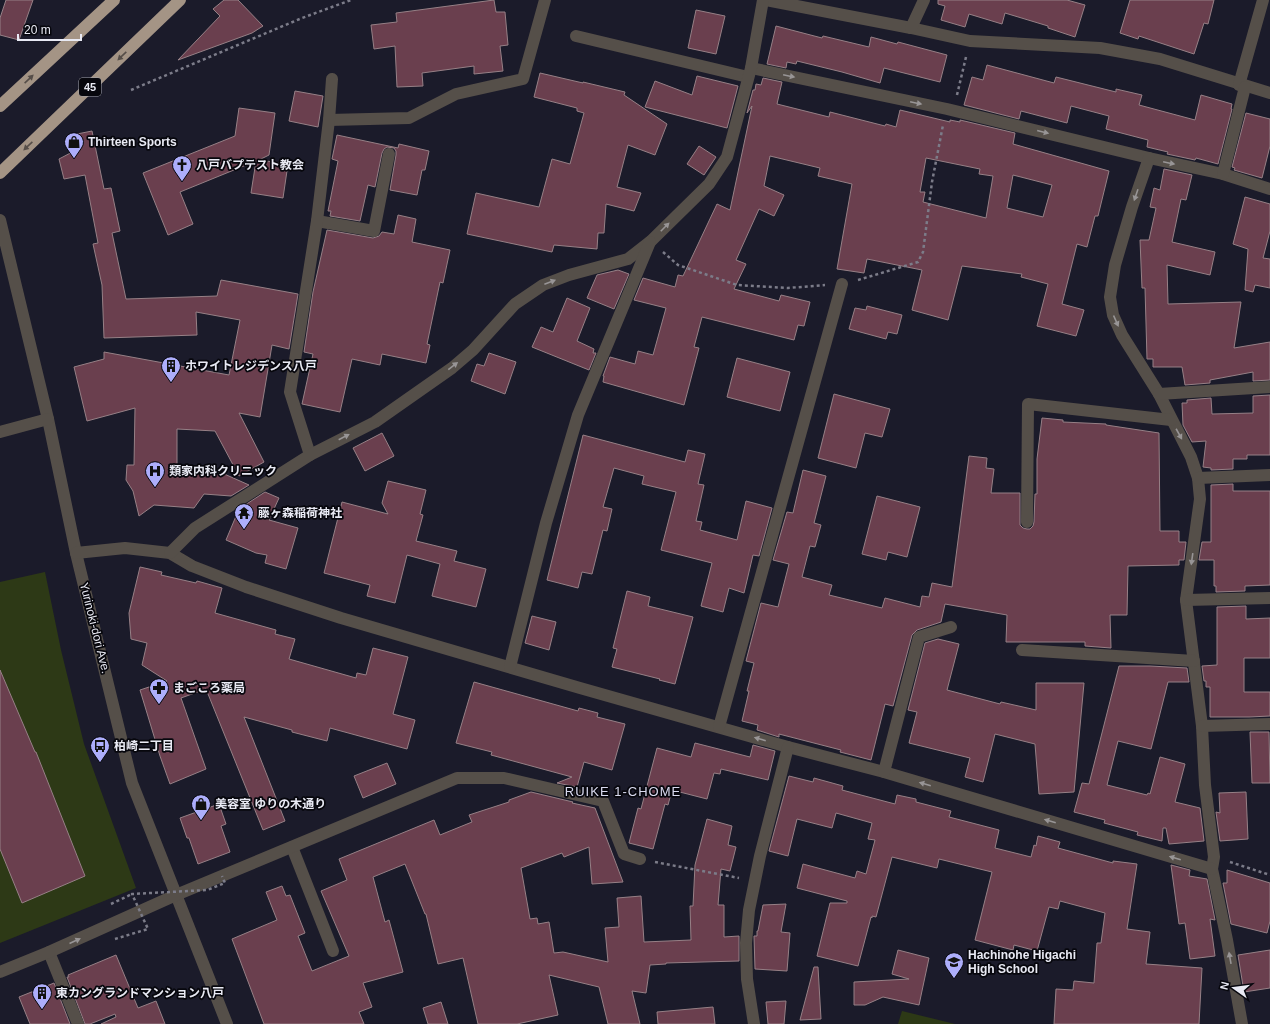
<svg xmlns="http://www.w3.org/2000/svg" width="1270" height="1024" viewBox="0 0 1270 1024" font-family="Helvetica,'Noto Sans JP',sans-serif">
<rect width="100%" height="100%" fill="#1b1b2a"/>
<g fill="#2d3916">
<polygon points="45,572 61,650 84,744 136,888 0,943 0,582"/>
<polygon points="902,1011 955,1024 898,1024"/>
</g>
<g fill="#6a3f4e" stroke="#968086" fill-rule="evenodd">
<polygon points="6,0 33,0 19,40 0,35 0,18"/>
<polygon points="224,0 238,0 263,26 252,33 178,60 220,16 213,9"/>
<polygon points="494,0 496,12 505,12 508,45 500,46 503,71 474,74 474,66 422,73 423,86 397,87 395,46 374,49 371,25 397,22 396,13"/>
<polygon points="938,0 1067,0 1085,5 1075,37 1048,28 1048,26 1005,13 1002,24 969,14 965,27 941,20 945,6 938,4"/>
<polygon points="1130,0 1214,0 1208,24 1204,23 1194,54 1139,36 1138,39 1120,33"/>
<polygon points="696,10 725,16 716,54 688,48"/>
<polygon points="776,26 822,38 823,36 869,47 871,37 897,44 898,42 947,55 940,82 884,68 880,83 842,72 797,61 796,64 787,62 786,68 767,64"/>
<polygon points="987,65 1054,83 1056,77 1116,92 1116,89 1142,95 1139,105 1195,120 1201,95 1232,104 1231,109 1232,109 1218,164 1196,158 1195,160 1167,154 1168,152 1147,147 1148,140 1106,129 1109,116 1071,106 1067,123 1021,111 1019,119 964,105 972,77 983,80"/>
<polygon points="540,73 583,83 583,82 625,92 624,95 667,124 655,155 628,145 617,187 641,193 634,211 606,204 604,233 598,233 597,249 554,245 552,252 467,234 476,193 539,207 552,159 570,164 584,113 577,111 577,108 534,97"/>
<polygon points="697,76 738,86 727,128 645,107 655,81 692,95"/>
<path d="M763 78 782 82 777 104 829 117 830 112 885 126 886 124 896 127 900 110 950 122V120L960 122V120L1015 133 1013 144 1109 171 1098 216H1095L1087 247 1077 244 1062 304 1084 310 1076 336 1037 326 1048 284 1021 277 1022 274 962 266 948 320 912 310 922 270 867 259 864 273 837 269 852 184 818 176 820 168 770 156 764 186 784 195 774 216 759 209 736 260 746 264 734 289 779 301 781 295 810 302 804 326 798 325 794 340 702 317 694 347 699 348 684 405 603 382 604 376H603L610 357 635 364 638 351 653 355 666 308 634 300 643 278 675 287 678 275 683 276 717 204 730 210 752 106 747 113 753 90H755L756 84 761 85ZM926 158 980 169 979 174 993 176 986 218 923 202 925 192H920ZM1013 175 1052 185 1043 217 1007 208Z"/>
<polygon points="295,91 323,96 318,127 289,121"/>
<polygon points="239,108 275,113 269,155 259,160 288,164 283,198 251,193 256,161 180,192 193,224 168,235 143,173 235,136"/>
<polygon points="1246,113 1270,119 1270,146 1262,178 1234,170 1235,168 1232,167"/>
<polygon points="92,131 104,189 111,188 120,231 112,233 126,299 217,296 221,280 298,294 289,349 272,345 260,417 239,413 264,462 239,476 215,431 177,429 177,469 222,473 249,485 231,496 204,494 194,508 154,505 139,516 133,491 126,480 127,465 134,465 135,408 87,421 74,367 104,359 104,352 229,375 240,320 196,312 197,335 104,338 102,285 93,244 98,243 85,175 64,179 59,159 80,148 77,134"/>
<polygon points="337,135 398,148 399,144 429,151 425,170 422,170 417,195 390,190 396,155 396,151 394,148 387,147 384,149 382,153 375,187 368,185 360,221 330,216 331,211 328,211 338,161 332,159"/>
<polygon points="699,146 716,157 704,175 687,164"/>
<polygon points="1164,169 1192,175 1186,200 1181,199 1172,242 1215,252 1210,275 1167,265 1168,304 1241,302 1234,348 1270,342 1270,380 1253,381 1253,372 1210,380 1210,383 1185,385 1182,367 1153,367 1153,359 1147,359 1145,288 1142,288 1140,240 1149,240 1156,208 1150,207 1154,188 1160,190"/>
<polygon points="1245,197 1270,204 1270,231 1263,258 1270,259 1270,288 1255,285 1253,292 1245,290 1248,249 1233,244"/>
<polygon points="398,215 416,219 412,242 450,250 443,283 440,282 427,344 430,345 426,363 382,354 380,365 352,359 340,412 302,404 313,354 304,352 313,292 327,230 373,238 379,236 382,232 394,234"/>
<polygon points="618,270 629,274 614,309 587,298 597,275"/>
<polygon points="567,298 590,308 577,341 594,349 593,353 596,353 589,370 532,347 541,327 553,332"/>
<polygon points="867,306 902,315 897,334 888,332 886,339 849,329 855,308 866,310"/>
<polygon points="489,353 516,362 505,394 471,381 477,364 484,366"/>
<polygon points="737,358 790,372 780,411 727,397"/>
<polygon points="834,394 890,409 882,437 865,433 856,468 818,458"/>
<polygon points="1270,395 1270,455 1247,455 1247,459 1233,459 1233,469 1211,470 1211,468 1203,467 1206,441 1192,442 1183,425 1182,403 1187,403 1187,400 1211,398 1212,414 1253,413 1253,396"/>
<polygon points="1042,418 1063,420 1063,422 1106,424 1106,425 1159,433 1160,531 1179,531 1179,542 1186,542 1184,560 1179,560 1179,565 1128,566 1127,615 1110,615 1111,648 1085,646 1085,642 1006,642 1007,615 945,604 941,622 917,630 912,635 893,706 885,704 871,760 840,752 841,750 779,734 779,737 757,730 758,725 742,721 749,691 747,691 754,663 746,661 761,603 778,607 789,564 773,560 787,512 793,513 803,470 826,476 814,523 821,525 815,547 810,546 802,577 832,585 829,595 882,608 885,598 920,607 922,596 929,597 932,583 952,587 969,456 987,458 986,468 994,469 991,493 1020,493 1020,525 1023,528 1027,529 1030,529 1033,526 1034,522 1035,494 1037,494 1037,459"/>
<polygon points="382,433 394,456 365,471 353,448"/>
<polygon points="583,435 685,462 688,450 705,454 698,484 704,485 696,521 702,522 700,530 737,540 746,501 772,508 759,556 753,555 744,593 729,588 723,612 701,606 712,563 661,550 676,492 642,484 644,476 614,468 603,507 612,509 607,531 603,530 592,574 582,572 578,588 547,580"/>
<polygon points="388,481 426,490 420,514 423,515 416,541 457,551 454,561 486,569 476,607 432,596 440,564 407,555 395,603 367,596 370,585 324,573 342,502 388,514 382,503"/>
<polygon points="1233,484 1233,491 1270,491 1270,585 1245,586 1245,591 1216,592 1216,586 1214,586 1214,560 1199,560 1202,542 1211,542 1211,485"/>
<polygon points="265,492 279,498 269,520 298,528 286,569 265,563 267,555 256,553 226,540 239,509"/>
<polygon points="877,496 920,507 907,557 888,552 886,560 862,554"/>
<polygon points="140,567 162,572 161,575 196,583 197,581 222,588 215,613 276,630 275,634 295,639 289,659 356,678 357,673 366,675 373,648 408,657 393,714 415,720 407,749 330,728 327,741 292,732 292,730 244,717 285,821 263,830 206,689 181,698 206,769 170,784 160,756 140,690 167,681 142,665 147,643 131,639 129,613"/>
<polygon points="627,591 650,597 648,606 693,617 675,684 659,680 660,679 612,667 617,649 613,648"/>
<polygon points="1246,606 1246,619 1270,618 1270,658 1244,658 1244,692 1270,692 1270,716 1249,717 1210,717 1210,687 1206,687 1206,681 1204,681 1202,666 1217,665 1217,607"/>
<polygon points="532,616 556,622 549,650 525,643"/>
<polygon points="938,639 959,644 947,690 1000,704 1001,702 1036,710 1036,683 1084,683 1074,792 1039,794 1035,744 995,734 983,782 965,777 970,758 909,743 917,712 908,710 925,643"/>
<polygon points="1119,666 1150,666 1187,668 1189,682 1168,682 1151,749 1118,741 1107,785 1147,795 1148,793 1150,794 1160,757 1185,764 1175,802 1200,808 1204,841 1169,844 1166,828 1163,828 1162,841 1137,835 1138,832 1104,823 1105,820 1074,812 1082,783 1089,784"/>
<polygon points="0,670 35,752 36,752 85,876 22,903 0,849"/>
<polygon points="474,682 578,711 579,708 598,713 597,717 625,724 612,770 584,762 577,787 557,783 572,777 491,755 492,752 456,743"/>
<polygon points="1250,732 1269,732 1270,783 1252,783"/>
<polygon points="695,743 750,757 753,745 775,751 768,780 721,769 720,774 714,773 707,799 672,790 668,805 665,804 653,849 629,843 638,808 641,809 657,748 691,757"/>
<polygon points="387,763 396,784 363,798 354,776"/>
<polygon points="789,776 813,782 814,778 843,786 842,790 895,804 897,795 916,799 916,802 951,811 949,817 999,830 995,848 1031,857 1034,845 1036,846 1038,836 1060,842 1058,848 1113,863 1113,861 1137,864 1127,929 1150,932 1146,964 1202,968 1199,1024 1054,1024 1056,989 1073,990 1074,981 1094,983 1097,943 1101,943 1105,913 1060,901 1058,909 1049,907 1037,951 1014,945 1013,950 975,940 992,872 939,859 937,868 892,857 876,917 872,916 872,918 871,917 858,966 817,956 830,903 847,903 847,901 797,888 803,864 855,878 857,871 866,874 875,840 868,839 872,823 836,813 832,828 797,819 788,856 769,851"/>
<polygon points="531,792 573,802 572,803 595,808 623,882 592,884 589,847 564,857 562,853 521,868 530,919 537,918 538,924 549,922 554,953 563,952 608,962 605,928 619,927 617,898 641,896 644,942 691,940 690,906 693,906 695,865 707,819 732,826 728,845 736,847 730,871 721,869 718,905 724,905 724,937 739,936 739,961 666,963 666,964 650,965 646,993 632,991 640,1024 608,1024 599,987 549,975 558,1015 517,1024 478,1024 463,958 438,964 426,914 425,914 405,864 373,877 385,922 389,920 403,972 363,983 372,1007 359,1012 364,1024 264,1024 232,939 277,920 266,892 282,886 286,896 290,895 305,933 298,936 312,971 349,956 321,891 347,880 339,859 434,820 440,835 472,822 469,815 509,802 509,800"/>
<polygon points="1246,792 1248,839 1220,841 1216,812 1220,813 1219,793"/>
<polygon points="219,804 226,824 221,826 230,852 198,864 189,838 187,838 180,818"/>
<polygon points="1171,865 1190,870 1189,876 1207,879 1215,920 1210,919 1215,956 1190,959 1185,923 1179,924"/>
<polygon points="1227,870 1270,883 1270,921 1267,933 1231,924 1223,883 1227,883"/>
<polygon points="786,904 781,932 790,933 787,971 755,969 754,936 757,936 757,931 758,931 763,905"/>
<polygon points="898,950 929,958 919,1005 883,997 865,1005 854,1005 854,982 909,979 892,974"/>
<polygon points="1270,950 1270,988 1244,992 1238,955"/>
<polygon points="116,955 138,1008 156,1001 165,1024 101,1024 116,1017 115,1014 90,1024 85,1024 67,977 69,977 68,975"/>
<polygon points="814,967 818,967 821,1019 800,1020"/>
<polygon points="54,983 70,1024 30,1024 19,997"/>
<polygon points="786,1001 784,1024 768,1024 766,1002"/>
<polygon points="441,1002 448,1024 428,1024 423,1008"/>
<polygon points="713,1007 715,1024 658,1024 657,1012"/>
</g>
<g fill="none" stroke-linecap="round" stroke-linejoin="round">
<g stroke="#7c7c89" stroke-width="2.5" stroke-dasharray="3 3" stroke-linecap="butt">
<polyline points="131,90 302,18 351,0"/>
<polyline points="957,95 966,57"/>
<polyline points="663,252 678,265 737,285 788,288 825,285"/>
<polyline points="858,280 918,262 923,252 932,182 943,125"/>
<polyline points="655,862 739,878"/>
<polyline points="1230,862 1270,875"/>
<polyline points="111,904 132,894"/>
</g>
<g stroke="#554f49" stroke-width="12">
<polyline points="766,0 911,28 970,41 1100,48 1160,59 1270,93"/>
<polyline points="911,28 924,0"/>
<polyline points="576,36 748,77"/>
<polyline points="751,68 947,109 1149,158 1223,174 1270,189"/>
<polyline points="1239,85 1263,0"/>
<polyline points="329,120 409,118 456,94 523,79 545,0"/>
<polyline points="1149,158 1132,207 1115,265 1110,297 1113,315 1122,335 1159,394 1191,457 1198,478 1200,499 1186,600 1202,726 1205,785 1214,857 1212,869 1227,940 1242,1024"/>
<polyline points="1223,174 1245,87"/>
<polyline points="0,220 48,419 76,553 132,783 227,1024"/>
<polyline points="317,221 374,231 389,154"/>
<polyline points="1159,394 1270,387"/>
<polyline points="0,432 48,419"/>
<polyline points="310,455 290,392 317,221 329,120 332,79"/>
<polyline points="1198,478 1270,475"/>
<polyline points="1027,522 1028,404 1171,420"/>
<polyline points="76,553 125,548 170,553 192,566 246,587 341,618 580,688 788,747 884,772 1212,869"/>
<polyline points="170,553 195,528 310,455 375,422 452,368 473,350 515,304 543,285 569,275 628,259 651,241 709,184 727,157 751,68 763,0"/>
<polyline points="1186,600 1270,598"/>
<polyline points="1022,650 1194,661"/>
<polyline points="510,667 546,523 578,415 650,242"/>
<polyline points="1202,726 1270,724"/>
<polyline points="719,727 842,284"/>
<polyline points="884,772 919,637 951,627"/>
<polyline points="292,847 333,951"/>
<polyline points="49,952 78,1024"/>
<polyline points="0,972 49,952 176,895 457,778 504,778 603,801 624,854 640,859"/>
<polyline points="754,1024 747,979 746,943 749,910 760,856 788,747"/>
</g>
<g stroke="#a49485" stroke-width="12">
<polyline points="0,106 114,0"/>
<polyline points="0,173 180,0"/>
</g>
<polyline stroke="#7c7c89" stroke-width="2.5" stroke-dasharray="3 3" stroke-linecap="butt" points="115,939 148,929 132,894 207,890 225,883 222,876"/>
</g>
<defs><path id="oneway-solid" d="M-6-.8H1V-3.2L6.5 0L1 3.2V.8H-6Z"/></defs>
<g fill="#564e49">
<use href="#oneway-solid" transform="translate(122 56) rotate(136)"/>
<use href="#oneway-solid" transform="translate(29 79) rotate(-43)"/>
<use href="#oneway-solid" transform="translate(28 146) rotate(137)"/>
</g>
<g fill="#989596">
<use href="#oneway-solid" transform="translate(789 76) rotate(12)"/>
<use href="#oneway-solid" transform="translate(916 103) rotate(12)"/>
<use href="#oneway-solid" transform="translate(1043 132) rotate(14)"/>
<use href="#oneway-solid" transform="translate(1169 163) rotate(12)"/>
<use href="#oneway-solid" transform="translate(1136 195) rotate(109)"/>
<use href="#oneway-solid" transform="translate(665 227) rotate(-45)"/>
<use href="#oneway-solid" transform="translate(550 282) rotate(-21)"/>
<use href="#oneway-solid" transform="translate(1116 321) rotate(66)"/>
<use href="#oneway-solid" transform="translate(453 366) rotate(-38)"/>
<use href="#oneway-solid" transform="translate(1179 434) rotate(61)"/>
<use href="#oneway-solid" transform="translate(344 437) rotate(-27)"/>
<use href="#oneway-solid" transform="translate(1192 559) rotate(98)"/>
<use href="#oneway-solid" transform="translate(760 739) rotate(-164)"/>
<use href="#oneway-solid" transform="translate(925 784) rotate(-164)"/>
<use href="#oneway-solid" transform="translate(1050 821) rotate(-164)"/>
<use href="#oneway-solid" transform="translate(1175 858) rotate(-164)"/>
<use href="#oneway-solid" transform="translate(75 941) rotate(-24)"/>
<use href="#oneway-solid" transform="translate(1230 958) rotate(-100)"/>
</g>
<defs>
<symbol id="shop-pin" viewBox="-11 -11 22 30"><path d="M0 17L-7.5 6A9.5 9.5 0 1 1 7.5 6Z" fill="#adaefb" stroke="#07070d"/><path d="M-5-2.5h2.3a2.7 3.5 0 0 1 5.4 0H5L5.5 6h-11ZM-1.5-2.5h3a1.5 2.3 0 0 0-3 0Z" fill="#111"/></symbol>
<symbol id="church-pin" viewBox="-11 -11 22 30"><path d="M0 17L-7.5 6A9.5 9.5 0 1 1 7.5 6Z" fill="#adaefb" stroke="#07070d"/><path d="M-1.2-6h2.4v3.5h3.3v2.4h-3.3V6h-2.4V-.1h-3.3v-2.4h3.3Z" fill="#111"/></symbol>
<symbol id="building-pin" viewBox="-11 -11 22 30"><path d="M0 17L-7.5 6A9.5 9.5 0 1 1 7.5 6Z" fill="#adaefb" stroke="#07070d"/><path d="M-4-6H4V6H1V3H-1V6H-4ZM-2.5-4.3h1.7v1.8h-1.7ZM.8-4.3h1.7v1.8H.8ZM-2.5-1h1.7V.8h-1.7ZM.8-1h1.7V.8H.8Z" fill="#111"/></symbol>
<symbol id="hospital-pin" viewBox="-11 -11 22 30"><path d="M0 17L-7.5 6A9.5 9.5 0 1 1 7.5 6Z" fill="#adaefb" stroke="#07070d"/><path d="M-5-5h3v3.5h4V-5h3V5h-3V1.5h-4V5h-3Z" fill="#111"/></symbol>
<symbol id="temple-pin" viewBox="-11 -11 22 30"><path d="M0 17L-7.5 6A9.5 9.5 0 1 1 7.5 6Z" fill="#adaefb" stroke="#07070d"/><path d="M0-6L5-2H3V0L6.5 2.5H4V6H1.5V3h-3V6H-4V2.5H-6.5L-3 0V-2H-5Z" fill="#111"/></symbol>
<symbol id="pharmacy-pin" viewBox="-11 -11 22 30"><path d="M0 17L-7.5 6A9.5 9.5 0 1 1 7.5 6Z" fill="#adaefb" stroke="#07070d"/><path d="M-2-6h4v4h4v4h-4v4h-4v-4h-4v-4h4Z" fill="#111"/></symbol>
<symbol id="bus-pin" viewBox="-11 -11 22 30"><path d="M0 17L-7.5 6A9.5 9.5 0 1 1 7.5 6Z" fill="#adaefb" stroke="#07070d"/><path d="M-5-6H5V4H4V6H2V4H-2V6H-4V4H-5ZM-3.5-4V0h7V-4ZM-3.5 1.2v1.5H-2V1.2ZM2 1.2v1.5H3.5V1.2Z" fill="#111"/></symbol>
<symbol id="school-pin" viewBox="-11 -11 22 30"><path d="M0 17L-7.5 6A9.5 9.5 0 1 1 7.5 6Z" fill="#adaefb" stroke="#07070d"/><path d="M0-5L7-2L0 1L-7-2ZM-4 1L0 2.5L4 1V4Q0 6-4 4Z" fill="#111"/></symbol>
</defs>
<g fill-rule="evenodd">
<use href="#shop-pin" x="63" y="131" width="22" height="30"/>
<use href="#church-pin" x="171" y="154" width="22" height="30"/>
<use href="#building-pin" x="160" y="355" width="22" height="30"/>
<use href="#hospital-pin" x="144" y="460" width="22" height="30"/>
<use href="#temple-pin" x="233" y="502" width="22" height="30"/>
<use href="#pharmacy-pin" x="148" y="677" width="22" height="30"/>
<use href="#bus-pin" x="89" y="735" width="22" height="30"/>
<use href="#shop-pin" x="190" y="793" width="22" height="30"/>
<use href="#school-pin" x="943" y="951" width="22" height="30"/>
<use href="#building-pin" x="31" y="982" width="22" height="30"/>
</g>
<g text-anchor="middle" stroke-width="3.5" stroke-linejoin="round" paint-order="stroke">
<rect fill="#07070d" stroke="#a5a6af" stroke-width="1" x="79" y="78" width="22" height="18" rx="3"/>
<g font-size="11" font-weight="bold" fill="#e9eaf4">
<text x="90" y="91">45</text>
</g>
<g font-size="12" font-weight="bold" fill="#e9eaf4" stroke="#07070d" text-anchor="start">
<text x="88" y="146">Thirteen Sports</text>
<text x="196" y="169">八戸バプテスト教会</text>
<text x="185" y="370">ホワイトレジデンス八戸</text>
<text x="169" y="475">類家内科クリニック</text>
<text x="258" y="517">藤ヶ森稲荷神社</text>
<text x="173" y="692">まごころ薬局</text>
<text x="114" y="750">柏崎二丁目</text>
<text x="215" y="808">美容室 ゆりの木通り</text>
<text x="968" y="959">Hachinohe Higachi<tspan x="968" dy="14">High School</tspan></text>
<text x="56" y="997">東カングランドマンション八戸</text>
</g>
<g font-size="12" fill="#e9eaf4" stroke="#07070d">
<text transform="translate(95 628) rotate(76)" y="4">Yurinoki-dori Ave.</text>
</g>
<g font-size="13" letter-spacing="1" fill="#d9daef" stroke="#07070d">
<text x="623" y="796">RUIKE 1-CHOME</text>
</g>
</g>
<g transform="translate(1234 988) rotate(284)" stroke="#07070d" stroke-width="3" paint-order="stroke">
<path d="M0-3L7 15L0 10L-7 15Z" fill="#e9eaf4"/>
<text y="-6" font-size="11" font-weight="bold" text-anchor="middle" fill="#e9eaf4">N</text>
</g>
<path d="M18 34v6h63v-6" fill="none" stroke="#e9eaf4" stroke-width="2"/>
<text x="24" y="34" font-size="12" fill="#e9eaf4" stroke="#07070d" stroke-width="3" paint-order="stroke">20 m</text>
</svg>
